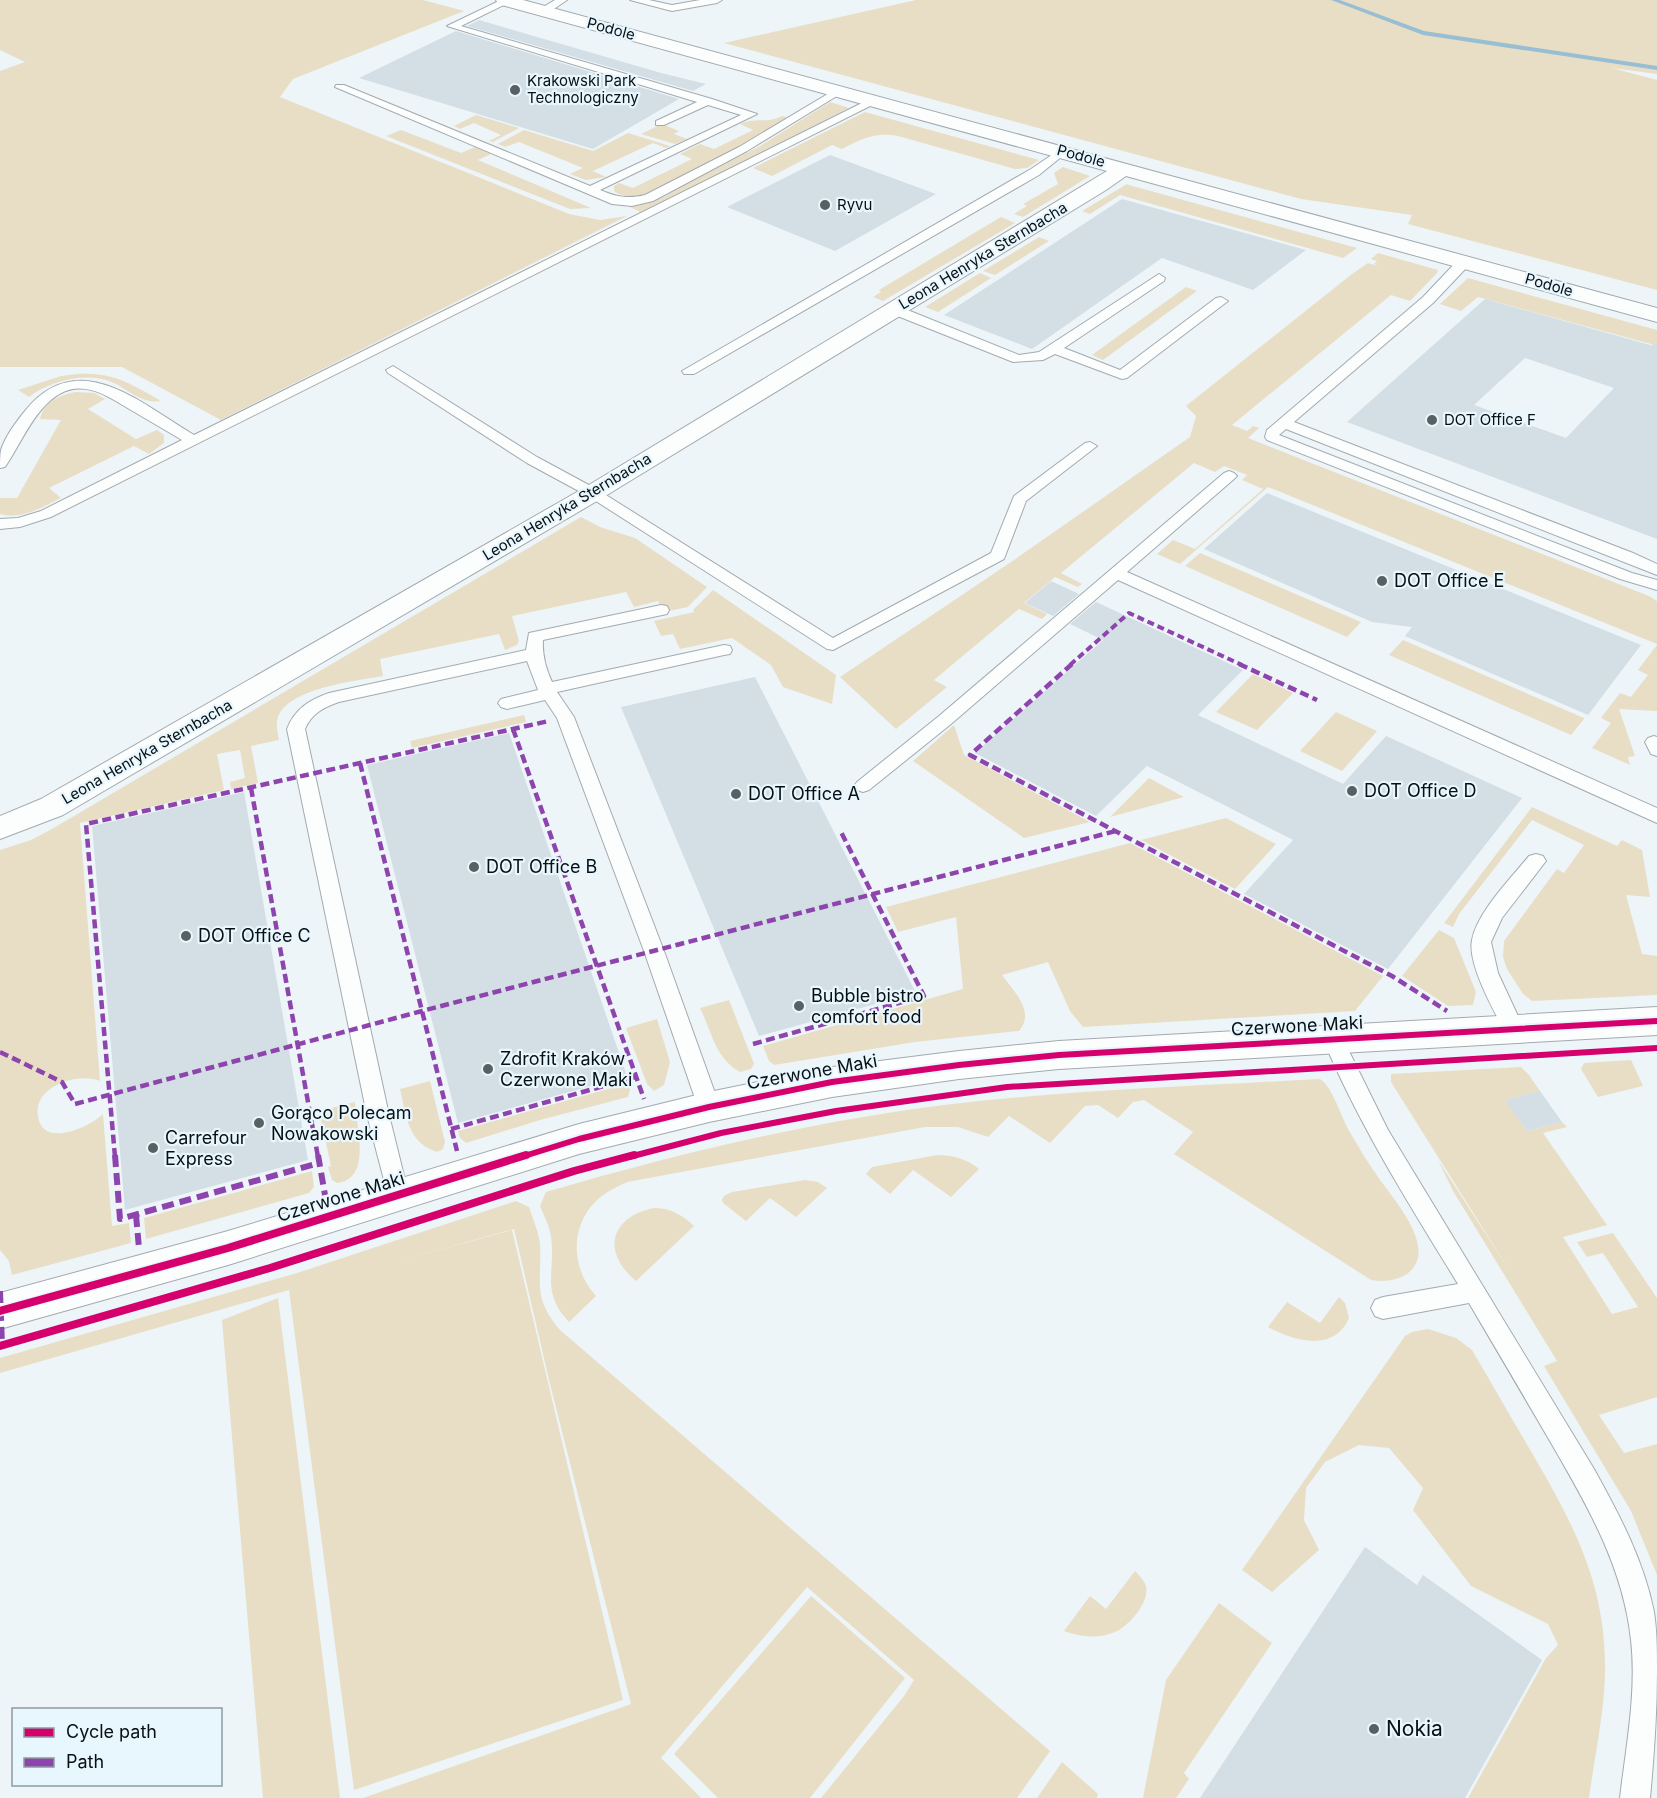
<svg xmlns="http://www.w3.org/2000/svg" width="1657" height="1798" viewBox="0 0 1657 1798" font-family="Inter,sans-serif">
<rect width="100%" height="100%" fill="#edf5f9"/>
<g fill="#e8dec6">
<polygon points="0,0 423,0 464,11 293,79 280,97 569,214 600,220 627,216 221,420 122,367 0,367 0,71 25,62 0,50"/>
<polygon points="916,0 1657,0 1657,74 1612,68 1657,80 1657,290 1408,224 1412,215 1301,199 724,43"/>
<polygon points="830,102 849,108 640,212 626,205 646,203 664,197 686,184 760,146"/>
<path d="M865 112 1039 160 1027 168 1015 169 898 136C876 132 861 139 842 149L832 145 772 176 753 168Z"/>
<polygon points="476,115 519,128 493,142 489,141 501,135 474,123 460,129 454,126"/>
<path d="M782 116 787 117 745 144 645 194C635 197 623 198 614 191V186L619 183 633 188 692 159 680 154 700 144 714 149 753 130 740 124C756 117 767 124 782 116Z"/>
<polygon points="662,124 679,131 674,134 687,139 675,144 641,134"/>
<polygon points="401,130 461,153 475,147 491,154 478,160 591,208 570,209 386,136"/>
<polygon points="524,130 593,151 628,133 670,146 666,148 653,143 593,171 606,177 586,180 570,174 583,168 519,142 505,147 498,144"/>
<polygon points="1063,167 1090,176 1023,217 1014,214 1027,206 1023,204 1058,184 1054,173"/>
<polygon points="1127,184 1129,185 1357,248 1343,258 1120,195 1090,214 1082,211"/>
<polygon points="1001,217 1015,223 883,301 873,297 881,292 879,290"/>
<polygon points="1039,237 1049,241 995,275 983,271"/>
<polygon points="1378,253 1438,270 1437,273 1410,301 1391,295 1232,425 1247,431 1253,426 1259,428 1248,438 1649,596 1657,601 1657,644 1268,487 1180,564 1157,554 1173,540 1195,549 1263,489 1242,480 1247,475 1224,466 1215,472 1194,463 1061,573 1082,584 1078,587 1055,577 1024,603 1047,614 1042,619 1019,609 934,680 947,687 896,729 840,677 1014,560 1190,437 1196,416 1186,406 1352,274 1368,263 1378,266 1374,264 1377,261 1371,259"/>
<polygon points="980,273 991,278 938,312 925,307"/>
<polygon points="1468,278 1657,330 1657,349 1651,344 1478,297 1461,311 1440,304"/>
<polygon points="1186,287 1197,291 1103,360 1092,355"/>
<path d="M78 374C114 372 131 384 161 401 142 404 130 391 114 383 88 371 51 380 29 397L18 390 61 376Z"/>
<path d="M76 392 94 393 105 399 88 409 136 439 157 430 164 435V443L149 454 134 446 49 488 61 498C42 507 22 520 0 514V498H17L61 420 40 419C44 402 59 395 76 392Z"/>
<path d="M581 517 600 527 635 538 707 587 688 607 664 612 658 601 634 607 626 592 512 616 519 641 517 645 505 650 499 634 380 659 383 676C357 681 283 688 277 721 276 727 278 734 279 740L251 746 258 783 231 789 230 782 245 778 240 750 217 754 224 790 80 823 100 1081C78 1072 33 1086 38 1116 42 1149 90 1127 103 1114L112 1226 129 1223 131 1243 12 1275 9 1261 0 1250V850L31 840 52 829Z"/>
<polygon points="1200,553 1361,622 1347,637 1185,566"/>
<polygon points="713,590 836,675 832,704 783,687 771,665 732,638 680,649 673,634 661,636 654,621 694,612 693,610"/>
<polygon points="1403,640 1584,718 1584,719 1571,735 1389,655"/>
<polygon points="1657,645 1657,711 1619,709 1635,756 1628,757 1630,765 1592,748 1611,723 1601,718 1620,693 1631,697 1648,675 1638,670"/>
<polygon points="1253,674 1293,693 1257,730 1216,712"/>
<polygon points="1336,712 1377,731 1342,771 1300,751"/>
<polygon points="524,715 526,722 412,748 410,741"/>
<polygon points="954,725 964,755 1090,822 1024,838 913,761"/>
<polygon points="1149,778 1184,797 1110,817"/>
<polygon points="1532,807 1617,846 1622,840 1642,850 1650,897 1626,895 1642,954 1657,956 1657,995 1532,1001 1523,994 1507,969 1503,957 1504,941 1557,869 1564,873 1584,845 1532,820 1459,914 1453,927 1444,923"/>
<polygon points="1226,818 1276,844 1235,889 1141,840"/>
<path d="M1130 843 1383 976 1355 1011 1083 1027 1070 1011 1048 962 1002 975C1013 991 1036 1011 1019 1031L915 1042 774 1065 769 1061 763 1046 963 989 956 917 898 932 886 907Z"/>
<polygon points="1439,930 1454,938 1476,992 1473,1005 1448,1006 1402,976"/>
<path d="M729 1000 754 1064 751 1069 740 1072C715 1058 712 1032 700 1008Z"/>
<polygon points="657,1019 670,1062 664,1085 654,1091 647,1084 626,1028"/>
<polygon points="1631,1060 1643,1086 1598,1097 1581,1069 1584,1063"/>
<polygon points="1521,1067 1529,1075 1540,1091 1506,1100 1527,1131 1562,1122 1567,1127 1543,1133 1607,1225 1563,1237 1612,1314 1638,1307 1603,1253 1587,1257 1577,1242 1613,1233 1657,1298 1657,1397 1599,1415 1624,1453 1657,1444 1657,1575 1631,1511 1544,1366 1557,1361 1453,1191 1438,1160 1511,1273 1391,1082 1391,1074"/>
<path d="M1320 1079C1333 1087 1342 1120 1351 1134 1359 1148 1367 1161 1376 1174 1391 1197 1441 1249 1407 1274 1396 1281 1383 1282 1371 1280L1174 1154 1193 1132 1144 1100 1133 1102 1118 1118 1098 1105 1085 1106 1050 1143 1009 1116 988 1137 958 1127H925L627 1182C616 1187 604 1193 595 1202 569 1229 572 1270 596 1296L569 1322C540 1291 556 1272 551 1237 550 1227 544 1216 540 1206L546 1192C676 1154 809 1122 944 1105 1069 1090 1194 1086 1320 1079Z"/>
<path d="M430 1081 445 1142 443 1149 437 1152C408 1143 406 1116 400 1089Z"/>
<polygon points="629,1083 630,1089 628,1097 540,1120 466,1143 460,1138 458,1131"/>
<path d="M355 1102C356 1126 373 1179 337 1183L332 1180 328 1167 331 1166 319 1111Z"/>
<path d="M937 1155C953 1155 967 1159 979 1169L951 1197 913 1170 890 1194 866 1174 872 1167Z"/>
<polygon points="312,1171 314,1187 309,1193 146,1239 144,1218"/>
<polygon points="805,1180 818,1182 827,1188 796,1217 770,1198 746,1221 723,1203 722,1200 724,1196 732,1192"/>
<path d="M516 1201 529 1207C533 1220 539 1232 540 1245 542 1283 532 1297 560 1330L1050 1751 1017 1798H821L904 1696 914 1680 807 1587 661 1758 701 1798H363L631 1704 550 1384 514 1229 392 1263 512 1230 623 1700 354 1790 289 1290 0 1373V1358L297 1273Z"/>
<path d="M654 1208C671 1208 682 1215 694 1226L636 1281C601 1252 610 1217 654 1208Z"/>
<path d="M1339 1297 1345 1303 1349 1318C1334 1353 1293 1341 1268 1327L1287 1302 1320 1323Z"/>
<polygon points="278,1298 340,1798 263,1798 222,1320"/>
<path d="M1428 1329 1456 1338 1472 1350C1490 1380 1507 1411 1525 1441 1567 1513 1604 1575 1605 1662 1606 1707 1595 1753 1589 1798H1468L1546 1658 1558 1645 1548 1624 1471 1586 1413 1510 1423 1488 1389 1448 1359 1445 1325 1462 1306 1488 1304 1520 1319 1550 1272 1592 1242 1570 1405 1336 1412 1332Z"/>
<path d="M1135 1571C1139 1575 1144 1580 1146 1586 1150 1602 1129 1626 1115 1632 1098 1639 1080 1637 1064 1631L1090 1596 1106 1609Z"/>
<polygon points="811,1596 905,1678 810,1798 718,1798 674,1754"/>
<polygon points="1219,1603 1272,1643 1184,1773 1189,1779 1176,1798 1143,1798 1166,1680"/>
<polygon points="1062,1762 1098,1794 1097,1798 1037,1798"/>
</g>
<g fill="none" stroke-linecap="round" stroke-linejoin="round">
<polygon fill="#98bed3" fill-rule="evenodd" points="1331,0 1340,0 1424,31 1657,66 1657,70 1423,35"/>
</g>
<g fill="#d3dee5" fill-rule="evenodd">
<polygon points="479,20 661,73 706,84 693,91 467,26"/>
<polygon points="456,31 679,99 593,149 359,78"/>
<polygon points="830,155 936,194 835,251 727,207"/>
<polygon points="1122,199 1306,250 1253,290 1162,258 1032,349 944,315"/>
<path d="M1485 299 1654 346 1657 342V539L1347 422ZM1525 358 1614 388 1566 438 1474 405Z"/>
<polygon points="1267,493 1641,645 1588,715 1405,636 1412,627 1372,622 1204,549"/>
<polygon points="1051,581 1079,594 1053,616 1025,603"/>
<polygon points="1096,602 1243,670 1198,715 1343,784 1386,736 1522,798 1388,969 1244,894 1293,840 1147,766 1096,816 975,753 1103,640 1070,624"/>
<polygon points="755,677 916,993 759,1036 621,707"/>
<polygon points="509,733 627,1076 458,1123 367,765"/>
<polygon points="244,792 308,1160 125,1210 92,826"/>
<polygon points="1540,1091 1562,1122 1527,1131 1505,1100"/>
<polygon points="1365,1547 1417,1585 1423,1575 1542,1660 1465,1798 1200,1798"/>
</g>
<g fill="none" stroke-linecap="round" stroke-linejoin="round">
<defs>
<g id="service">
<path d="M501 0 512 1 461 26 712 99 757 114 600 190C616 197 628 199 645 195L739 147 836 89H844L845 91 747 151 653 201 632 206 612 204 335 87 336 85H344L590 186 741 115 708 105 664 125H656V121L697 102 447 26Z"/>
<polygon points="555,0 567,0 548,13 540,13 540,9"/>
<polygon points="630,0 649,0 672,5 700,0 722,0 717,3 672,11"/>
<path d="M874 97 880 100 878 102 51 517 20 527 0 529V519L18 518 41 511 182 440C165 430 148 420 131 410 99 390 72 374 42 409 27 426 18 448 5 467L0 468C0 463 0 455 1 450 5 437 16 422 25 411 78 345 140 403 194 435Z"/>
<polygon points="1062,148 1068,151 1066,153 1039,175 694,374 684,374 682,371 1031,169"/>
<polygon points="1465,257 1470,258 1471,261 1470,264 1433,303 1294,422 1633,553 1657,564 1657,575 1286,429 1279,435 1632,573 1657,580 1657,590 1620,579 1267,440 1265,437 1267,430 1423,297 1460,258"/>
<polygon points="1159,274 1165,278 1164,281 1064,348 1120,370 1216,298 1221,297 1228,301 1127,378 1122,379 1055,354 1043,360 1013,362 890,313 888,310 895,306 900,307 1019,355 1039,352"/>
<polygon points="393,366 537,457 598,490 833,638 991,553 1014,496 1085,443 1090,442 1097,446 1026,501 1004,559 833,650 827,649 588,496 527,463 388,373 386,370"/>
<polygon points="1229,471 1234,473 1237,476 1234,479 1127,572 1657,808 1657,823 1118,580 951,724 869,790 863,792 857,790 854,786 857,782 939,716 1224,473"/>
<path d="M661 605 667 606 669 610 667 614 543 640C542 655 546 669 552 682L724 645 730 646 732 650 730 654 724 655 557 692 574 717 664 951 720 1107 717 1113 709 1116 701 1113 698 1107 644 951 557 718 545 700 507 709 501 707 498 703 501 699 538 690 527 661 339 702C324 707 311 714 305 729L389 1115 409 1196 406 1203 398 1206 390 1203 367 1115 287 729C295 709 309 700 329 693L526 650 529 633Z"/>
<polygon points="1654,736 1657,737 1657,756 1651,754 1645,742 1648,738"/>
<path d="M1536 854 1543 856 1546 861 1502 918 1491 942 1498 973 1524 1029 1521 1035 1514 1037 1507 1035C1495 1013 1467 964 1472 940 1477 912 1512 877 1529 856Z"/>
<path d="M1333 1031 1340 1033 1388 1130 1594 1469C1619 1514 1644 1561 1654 1612 1657 1631 1657 1651 1657 1671 1657 1714 1654 1755 1650 1798H1620C1626 1746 1637 1692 1631 1640 1623 1564 1584 1500 1547 1436 1521 1391 1495 1347 1469 1303L1383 1319 1375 1316 1371 1308 1375 1300 1383 1297 1458 1284C1409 1204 1359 1125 1323 1039L1326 1033Z"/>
</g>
<g id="minor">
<polygon points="496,0 523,0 1657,308 1657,322 1126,176 1106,190 602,498 63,815 0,839 0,816 41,799 584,488 1107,171 498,4"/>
<polygon points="1657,1007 1657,1035 1059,1069 959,1079 832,1097 709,1122 579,1154 228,1265 0,1329 0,1293 228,1231 579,1124 709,1092 832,1067 959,1051 1059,1041"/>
</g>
</defs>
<use href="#service" stroke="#a3aaaf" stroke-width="2"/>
<use href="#minor" stroke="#a3aaaf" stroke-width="2"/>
<use href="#service" fill="#fcfefe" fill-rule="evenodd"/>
<use href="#minor" fill="#fcfefe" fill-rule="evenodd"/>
<polyline stroke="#8e44ad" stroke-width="4" stroke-dasharray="7 4" stroke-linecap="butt" points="1070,665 1129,613 1242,665"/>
<g stroke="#8e44ad" stroke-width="4.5" stroke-dasharray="9 4.5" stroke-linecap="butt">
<polyline points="1072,664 970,755 1392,976 1447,1011"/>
<polyline points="1239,664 1317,700"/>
<polyline points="513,729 644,1099"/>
<polyline points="360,763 457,1151"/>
<polyline points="251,788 318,1157"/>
<polyline points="753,1044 924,996 840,830"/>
<polyline points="0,1052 62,1082 75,1104 422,1011 1116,831"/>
<polyline points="451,1129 636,1077"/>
<polyline points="115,1157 86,824 549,721"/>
</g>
<g stroke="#8e44ad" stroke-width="6" stroke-dasharray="12 6" stroke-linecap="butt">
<polyline points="115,1155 120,1219 319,1163"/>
<polyline points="318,1155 325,1195"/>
<polyline points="136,1215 139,1248"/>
<polyline points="0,1291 2,1345"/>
</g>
<defs>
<g id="cycleway-far1">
<polyline points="521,1157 579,1139 709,1107 832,1082 959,1065 1059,1055 1657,1021"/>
<polyline points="629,1157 721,1133 836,1111 1007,1087 1657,1048"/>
</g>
<g id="cycleway">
<polyline points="0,1311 228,1248 526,1155"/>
<polyline points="0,1346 270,1268 574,1171 634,1155"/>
</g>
</defs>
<use href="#cycleway-far1" stroke="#e8f6fe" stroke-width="10"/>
<use href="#cycleway" stroke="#e8f6fe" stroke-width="11"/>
<use href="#cycleway-far1" stroke="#d6006c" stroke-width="6"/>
<use href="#cycleway" stroke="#d6006c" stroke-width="8"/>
</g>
<g fill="#586064" stroke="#e8f6fe" stroke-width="2">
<circle cx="515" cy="90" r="6"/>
<circle cx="825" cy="205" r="6"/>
<circle cx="1432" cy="420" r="6"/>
<circle cx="1382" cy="581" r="6"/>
<circle cx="1352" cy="791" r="6"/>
<circle cx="736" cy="794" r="6"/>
<circle cx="474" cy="867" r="6"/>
<circle cx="186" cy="936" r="6"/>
<circle cx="799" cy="1006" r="6"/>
<circle cx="488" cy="1069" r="6"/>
<circle cx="259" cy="1123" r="6"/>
<circle cx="153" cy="1148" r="6"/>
<circle cx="1374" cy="1729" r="6"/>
</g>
<g text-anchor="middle" stroke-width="4.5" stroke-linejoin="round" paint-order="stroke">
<g font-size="15" fill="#081014" stroke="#e8f6fe">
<text transform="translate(611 29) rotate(15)" y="5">Podole</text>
<text transform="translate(1081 156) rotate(15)" y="5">Podole</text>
<text transform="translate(983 256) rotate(-31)" y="5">Leona Henryka Sternbacha</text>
<text transform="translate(1549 285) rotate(16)" y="5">Podole</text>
<text transform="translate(567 507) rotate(-31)" y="5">Leona Henryka Sternbacha</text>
<text transform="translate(147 752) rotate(-30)" y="5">Leona Henryka Sternbacha</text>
</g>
<g font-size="15" fill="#081014" stroke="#e8f6fe" text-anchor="start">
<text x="527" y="86">Krakowski Park<tspan x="527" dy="17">Technologiczny</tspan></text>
<text x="837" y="210">Ryvu</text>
<text x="1444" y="425">DOT Office F</text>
</g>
<g font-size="18" fill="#081014" stroke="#e8f6fe" text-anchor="start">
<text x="1394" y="587">DOT Office E</text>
<text x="1364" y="797">DOT Office D</text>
<text x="748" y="800">DOT Office A</text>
<text x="486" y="873">DOT Office B</text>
<text x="198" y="942">DOT Office C</text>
<text x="811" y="1002">Bubble bistro<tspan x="811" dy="21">comfort food</tspan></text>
<text x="500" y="1065">Zdrofit Kraków<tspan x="500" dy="21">Czerwone Maki</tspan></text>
<text x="271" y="1119">Gorąco Polecam<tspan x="271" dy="21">Nowakowski</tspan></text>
<text x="165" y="1144">Carrefour<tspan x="165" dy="21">Express</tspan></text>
</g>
<g font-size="18" fill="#081014" stroke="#e8f6fe">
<text transform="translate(1297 1026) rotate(-3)" y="6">Czerwone Maki</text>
<text transform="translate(812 1072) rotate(-10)" y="6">Czerwone Maki</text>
<text transform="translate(341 1197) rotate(-17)" y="6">Czerwone Maki</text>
</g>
<g font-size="21" fill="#081014" stroke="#e8f6fe" text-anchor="start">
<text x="1386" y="1736">Nokia</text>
</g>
</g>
<rect x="12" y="1708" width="210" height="78" fill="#e8f6fe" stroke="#8e9aa0" stroke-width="1.5"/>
<rect x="24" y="1728" width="30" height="9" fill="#d6006c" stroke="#8e9aa0" stroke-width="1.5"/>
<text x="66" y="1738" font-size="18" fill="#081014">Cycle path</text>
<rect x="24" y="1758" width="30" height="9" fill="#8e44ad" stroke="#8e9aa0" stroke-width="1.5"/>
<text x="66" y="1768" font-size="18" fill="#081014">Path</text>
</svg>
